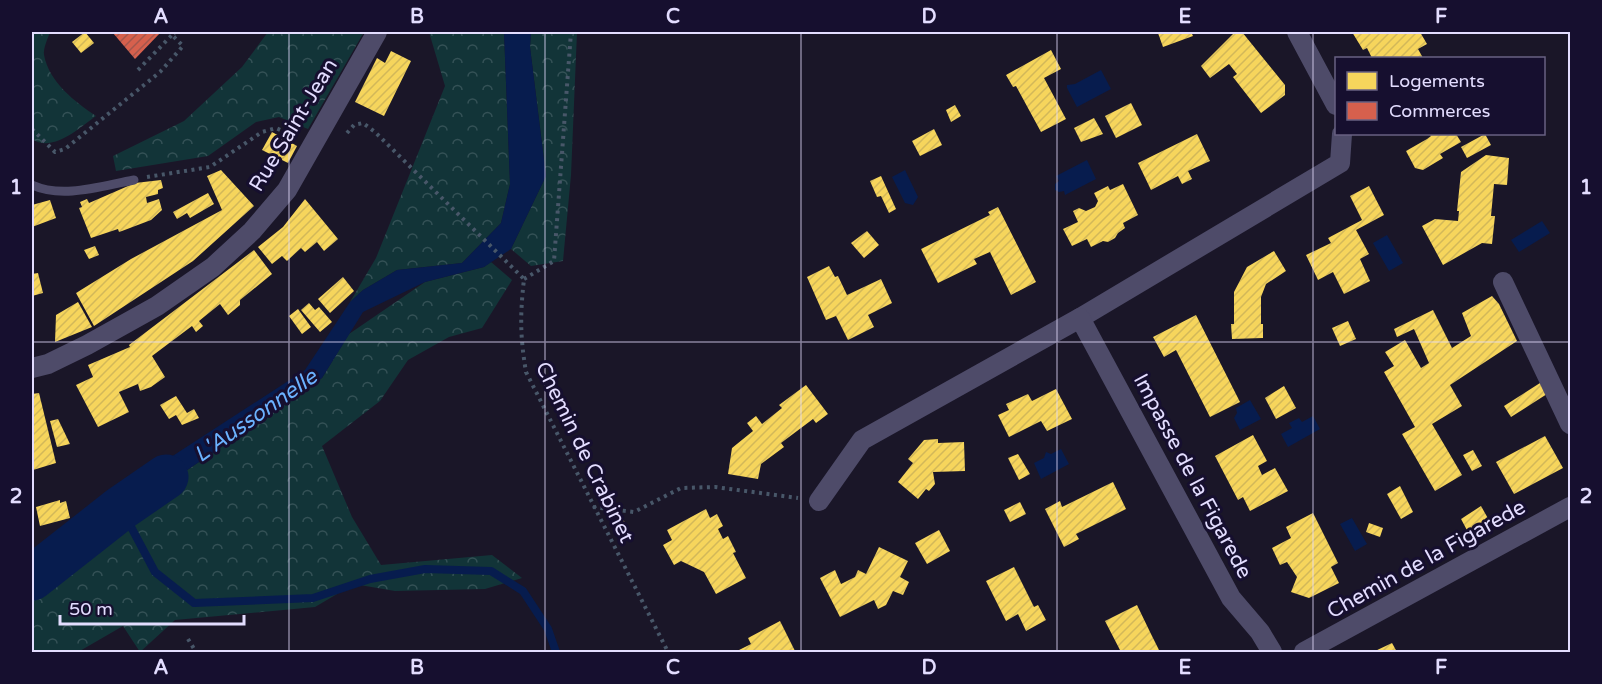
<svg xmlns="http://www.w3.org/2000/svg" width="1602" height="684" viewBox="0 0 1602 684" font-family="'Varela Round',sans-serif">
<defs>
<pattern id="forest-crowns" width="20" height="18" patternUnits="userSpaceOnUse" patternTransform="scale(1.5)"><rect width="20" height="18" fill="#123438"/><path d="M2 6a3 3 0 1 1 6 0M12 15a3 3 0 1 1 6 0" fill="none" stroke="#345156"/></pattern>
<pattern id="homes-hatch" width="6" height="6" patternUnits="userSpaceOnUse" patternTransform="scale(1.5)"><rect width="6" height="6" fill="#f6d55c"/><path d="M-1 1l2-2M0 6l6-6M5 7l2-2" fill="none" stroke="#d2b859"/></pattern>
<pattern id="shops-hatch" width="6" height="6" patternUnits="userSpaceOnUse" patternTransform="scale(1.5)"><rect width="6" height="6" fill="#d6604d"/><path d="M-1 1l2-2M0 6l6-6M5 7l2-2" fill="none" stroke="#a3564d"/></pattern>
</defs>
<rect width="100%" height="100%" fill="#1a1628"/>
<g fill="url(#forest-crowns)">
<path d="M32 32H50C48 38 43 48 44 55 49 82 75 102 96 116 79 128 53 153 32 139Z"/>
<polygon points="268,32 364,32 308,129 279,117 256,122 208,156 116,171 113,156 184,121 242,67"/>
<polygon points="429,32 504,32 510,184 501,223 462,263 397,270 363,290 350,302 376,258 445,86"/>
<polygon points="531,32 577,32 571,175 563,261 531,266 511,249 546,176 530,47"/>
<polygon points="491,262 512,280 482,328 449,337 408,360 380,401 322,446 352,517 381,565 492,555 522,578 485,589 395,591 354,584 315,607 175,620 140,652 123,626 78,652 32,652 32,550 91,506 108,498 120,516 322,378 349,334 425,282 484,267"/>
</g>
<g fill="#071c4e">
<polygon points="504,32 531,32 530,47 546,176 511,249 484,267 425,282 363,312 322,378 120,516 108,498 305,370 350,302 363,290 397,270 462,263 501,223 510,184"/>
<polygon points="1101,70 1111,89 1077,107 1067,88 1067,85 1075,84"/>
<polygon points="1087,160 1096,179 1065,195 1064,191 1059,192 1055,190 1055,184 1059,181 1056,176"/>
<polygon points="905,170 918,197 913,205 905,203 892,177"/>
<polygon points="1542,221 1550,233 1519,252 1511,240"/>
<polygon points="1387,235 1403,263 1389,271 1373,243"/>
<polygon points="1250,400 1261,419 1240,430 1234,418 1237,413 1236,408"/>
<polygon points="1313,416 1320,429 1288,447 1281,434 1292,428 1289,423 1299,418 1302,422"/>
<polygon points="1061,449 1069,464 1041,479 1034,463 1044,458 1046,452 1051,454"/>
<polygon points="1352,518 1367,544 1355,551 1340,524"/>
</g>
<g fill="url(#homes-hatch)">
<polygon points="85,32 94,43 81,53 72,42"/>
<polygon points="1162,32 1191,32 1193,36 1163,47 1158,33"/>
<polygon points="1235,32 1242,32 1285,85 1285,95 1261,113 1233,77 1237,74 1229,64 1210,78 1201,66"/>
<polygon points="1352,32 1390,32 1391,34 1395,32 1420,32 1427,44 1418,49 1423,58 1372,58 1367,48 1363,50"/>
<polygon points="1051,50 1061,69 1044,78 1066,119 1041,132 1016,86 1013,87 1006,75"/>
<polygon points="391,51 411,61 384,116 355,102 377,58 385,63"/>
<polygon points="1131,103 1142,125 1116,138 1105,116"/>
<polygon points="955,105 961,116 951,122 946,110"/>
<polygon points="1094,118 1103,134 1081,142 1074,128"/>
<polygon points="934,129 942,145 920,156 912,141"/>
<polygon points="272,132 297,146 288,163 262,150"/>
<polygon points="1197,134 1210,161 1188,171 1192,179 1182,184 1178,176 1151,190 1138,163"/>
<polygon points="1429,134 1456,134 1461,142 1440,154 1443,158 1423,170 1415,168 1406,151 1427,139 1431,136"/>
<polygon points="1485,134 1491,145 1467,158 1461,147"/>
<polygon points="1486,155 1509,158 1507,185 1494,184 1491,216 1495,216 1492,244 1482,243 1443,265 1422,226 1435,219 1458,221 1459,211 1457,211 1461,172"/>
<polygon points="221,170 254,206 193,261 94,326 76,293 131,259 222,210 207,176"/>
<polygon points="881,176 896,209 889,213 881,196 877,197 870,181"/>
<polygon points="161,180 163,188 158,190 158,194 146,197 147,203 159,199 162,210 151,220 122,231 119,232 118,229 91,238 79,208 82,207 80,202 87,199 89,203 135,183"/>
<polygon points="1123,184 1138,215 1123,223 1125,228 1118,233 1115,238 1108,242 1103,241 1091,247 1087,239 1072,246 1063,229 1078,222 1073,211 1079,208 1086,211 1095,207 1098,201 1094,193 1108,186 1110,190"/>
<polygon points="1369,186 1384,215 1356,230 1369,254 1360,259 1370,281 1344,294 1333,272 1318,280 1306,255 1331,243 1328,238 1362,220 1350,196"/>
<polygon points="208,193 214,204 190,218 187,213 177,219 173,212"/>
<polygon points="305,199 338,239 324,251 317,242 305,252 301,248 287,261 282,256 272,264 258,247 283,227"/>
<polygon points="50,200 56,218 32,227 32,205"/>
<polygon points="998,207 1036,282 1011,295 990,252 974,259 977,264 938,283 921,249 990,215 988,212"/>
<polygon points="867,231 879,245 864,258 851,243"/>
<polygon points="95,246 99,255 89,259 84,250"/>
<polygon points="254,250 272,274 240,300 240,305 228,315 220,304 199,321 203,326 196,332 192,326 152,356 165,377 151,387 140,391 138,384 119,392 129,412 98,427 76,385 93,377 88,365 130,347 129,345"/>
<polygon points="1274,251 1286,271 1266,284 1261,297 1261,324 1263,324 1263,338 1232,339 1231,324 1234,324 1234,292 1247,267"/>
<polygon points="829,266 835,277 838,276 847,295 881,279 892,303 868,315 874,327 848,340 836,316 826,320 807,277"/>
<polygon points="38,273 43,293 32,296 32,274"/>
<polygon points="343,277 354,291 330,313 318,299"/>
<polygon points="1492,296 1499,304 1517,341 1450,385 1462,406 1432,424 1462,475 1435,491 1402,434 1415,427 1384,372 1394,366 1385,352 1405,340 1421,368 1429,363 1414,329 1397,337 1394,329 1433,310 1452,348 1471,336 1462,313"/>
<polygon points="78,302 92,327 55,342 56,315"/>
<polygon points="309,303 315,310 319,307 332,322 320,332 301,310"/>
<polygon points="298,309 311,327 302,334 289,316"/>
<polygon points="1196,315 1240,402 1210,417 1176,350 1164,357 1153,337"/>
<polygon points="1348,321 1356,339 1340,346 1332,328"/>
<polygon points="1540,383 1547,394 1511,417 1504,406"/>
<polygon points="806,385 828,414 816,423 813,419 781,443 784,447 761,464 758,479 728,474 732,448 753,431 747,423 756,416 762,424 782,408 779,405"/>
<polygon points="1284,386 1296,408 1276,419 1265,398"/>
<polygon points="1056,389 1072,419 1047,431 1041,421 1009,437 998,415 1009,410 1006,404 1028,394 1032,401"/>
<polygon points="39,393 56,463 33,470 32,463 32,394"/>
<polygon points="176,396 187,413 194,409 199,418 182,425 176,415 169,419 160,405"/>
<polygon points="58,419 70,444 57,447 50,421"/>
<polygon points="1253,435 1267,461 1258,466 1262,475 1275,468 1288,491 1250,511 1243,497 1238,500 1215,456"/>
<polygon points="1545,436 1563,468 1514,494 1496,462"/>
<polygon points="938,439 938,443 964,442 965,471 933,472 935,484 929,491 926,489 918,499 898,482 913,463 908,459 924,440"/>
<polygon points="1473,450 1482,466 1472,471 1463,455"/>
<polygon points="1018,454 1030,474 1019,480 1008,458"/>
<polygon points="1113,482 1126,509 1076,534 1079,539 1064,547 1045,509 1060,501 1062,507"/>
<polygon points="1400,486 1413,512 1401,519 1387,494"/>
<polygon points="60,500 60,503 66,501 70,518 40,526 36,507"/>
<polygon points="1020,502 1026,514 1010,522 1004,510"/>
<polygon points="1481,506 1490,522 1469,534 1461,519"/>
<polygon points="706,509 710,518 717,514 723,526 718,529 723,539 728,536 736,552 733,553 746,578 716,594 704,572 681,561 674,565 663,545 672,540 667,530"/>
<polygon points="1313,513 1338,563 1331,567 1339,583 1309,598 1291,592 1297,577 1287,562 1280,565 1272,548 1291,538 1286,527"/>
<polygon points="622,517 627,527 617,531 612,522"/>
<polygon points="1369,523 1383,528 1380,537 1366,532"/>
<polygon points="939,530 950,551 927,564 915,543"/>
<polygon points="879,547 908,561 900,577 909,582 903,595 893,591 886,605 878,609 874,600 840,617 820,578 835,570 841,584 855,577 858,570 866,574"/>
<polygon points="1014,567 1034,607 1038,605 1046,620 1026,631 1018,614 1006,621 986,581"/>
<polygon points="1137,605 1151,634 1160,652 1121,652 1105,621"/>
<polygon points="780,621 795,651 791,652 740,652 739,650 751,644 748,638"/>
<polygon points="1392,643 1397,652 1373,652"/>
</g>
<polygon fill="url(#shops-hatch)" points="115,32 161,32 135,59 113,33"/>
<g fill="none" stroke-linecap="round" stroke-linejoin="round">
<polyline stroke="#071c4e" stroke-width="8" points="121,508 155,572 194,603 313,598 370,579 425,569 491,571 523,591 548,629 556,652"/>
<polyline stroke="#071c4e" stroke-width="45" points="32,578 121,508 166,477"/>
<g stroke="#485769" stroke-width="4" stroke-dasharray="3 4.5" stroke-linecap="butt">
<polyline points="138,70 172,35"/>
<polyline points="32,129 55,152 65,149 160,72 183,46 172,35 175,32"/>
<path d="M347 133 354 125 363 123 375 132 524 279C520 315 520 336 526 372L668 652"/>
<polyline points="147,177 210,167 262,132 276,128 294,136"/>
<polyline points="524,279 554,261 571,32"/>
<polyline points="593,507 634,512 681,488 715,487 798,498"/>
<polyline points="188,639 196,652"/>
</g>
<path stroke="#4e4b69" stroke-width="9" d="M32 185C63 199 101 186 134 180"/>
<g stroke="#4e4b69" stroke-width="20">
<polyline points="1297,32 1336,105"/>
<polyline points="1503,282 1570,424"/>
<polyline points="1080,318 1340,163 1342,134"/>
<polyline points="32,368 48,364 87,345 157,306 213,267 252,231 287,190 377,32"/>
<polyline points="819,501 862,440 1080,318 1231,598 1260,632 1272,652"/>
<polyline points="1304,652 1570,507"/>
</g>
</g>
<path fill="none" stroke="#e3ddff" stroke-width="1.5" stroke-opacity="0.55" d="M289 32V652M545 32V652M801 32V652M1057 32V652M1313 32V652M32 342H1570"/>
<g text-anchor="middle" stroke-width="6" stroke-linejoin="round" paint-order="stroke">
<g font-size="21" fill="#e3ddff" stroke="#160f2f">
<text transform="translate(293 125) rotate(-59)" y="7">Rue Saint-Jean</text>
<text transform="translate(585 452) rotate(64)" y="7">Chemin de Crabinet</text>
<text transform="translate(1193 476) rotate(62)" y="7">Impasse de la Figarede</text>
<text transform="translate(1426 559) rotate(-29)" y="7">Chemin de la Figarede</text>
</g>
<g font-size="22" font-style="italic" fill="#6bb2ff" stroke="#160f2f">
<text transform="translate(255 415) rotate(-35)" y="8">L'Aussonnelle</text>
</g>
</g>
<rect width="1602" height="684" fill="none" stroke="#160f2f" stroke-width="66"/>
<rect x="1335" y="57" width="210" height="78" fill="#160f2f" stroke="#686182" stroke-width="1.5"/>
<rect x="1347" y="72" width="30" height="18" fill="#f6d55c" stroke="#686182" stroke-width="1.5"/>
<text x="1389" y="87" font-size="18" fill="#e3ddff">Logements</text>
<rect x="1347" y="102" width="30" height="18" fill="#d6604d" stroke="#686182" stroke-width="1.5"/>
<text x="1389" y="117" font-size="18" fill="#e3ddff">Commerces</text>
<path d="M60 615v9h184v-9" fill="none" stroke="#e3ddff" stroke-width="3"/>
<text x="69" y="615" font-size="18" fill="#e3ddff" stroke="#160f2f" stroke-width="4.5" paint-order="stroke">50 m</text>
<rect x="33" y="33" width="1536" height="618" fill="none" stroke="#e3ddff" stroke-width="2"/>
<g font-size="20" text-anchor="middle" font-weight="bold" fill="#e3ddff">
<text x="161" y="23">A</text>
<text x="417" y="23">B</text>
<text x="673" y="23">C</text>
<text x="929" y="23">D</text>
<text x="1185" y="23">E</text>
<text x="1441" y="23">F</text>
<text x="16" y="194">1</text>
<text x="1586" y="194">1</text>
<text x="16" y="503">2</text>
<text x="1586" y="503">2</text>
<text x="161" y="674">A</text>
<text x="417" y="674">B</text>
<text x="673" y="674">C</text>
<text x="929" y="674">D</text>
<text x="1185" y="674">E</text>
<text x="1441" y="674">F</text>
</g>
</svg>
